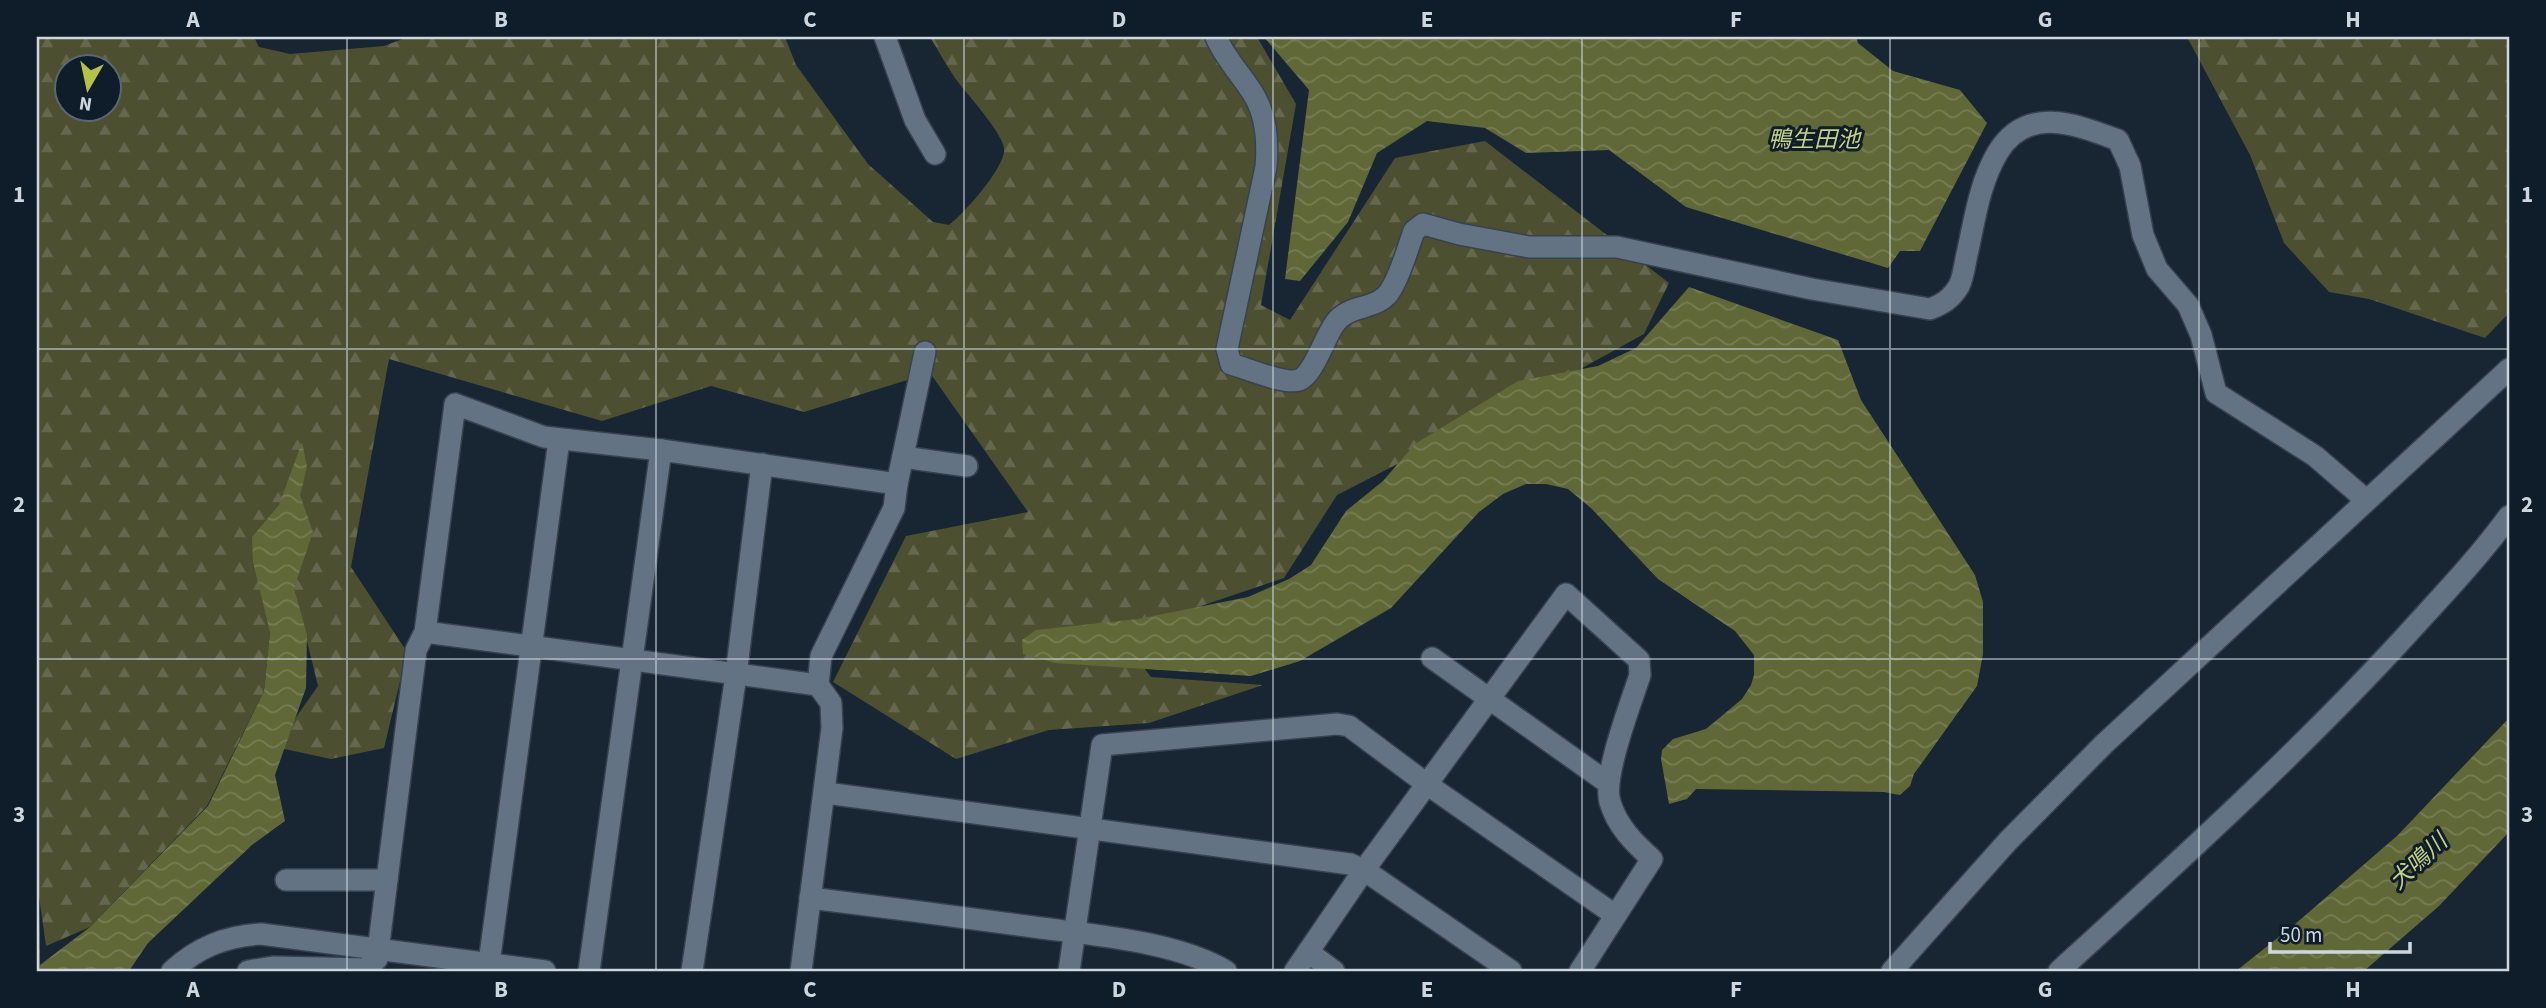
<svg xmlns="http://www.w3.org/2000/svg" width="2546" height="1008" viewBox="0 0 2546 1008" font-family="'Source Sans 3','Noto Sans JP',sans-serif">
<defs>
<pattern id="forest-firs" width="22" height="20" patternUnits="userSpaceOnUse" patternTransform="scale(1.75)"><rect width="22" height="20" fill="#4c5030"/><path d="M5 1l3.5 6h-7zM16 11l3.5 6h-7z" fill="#65684e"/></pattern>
<pattern id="water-waves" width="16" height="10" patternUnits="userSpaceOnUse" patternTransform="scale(1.75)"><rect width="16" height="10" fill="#616837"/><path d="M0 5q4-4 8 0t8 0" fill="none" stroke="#767d54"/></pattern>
</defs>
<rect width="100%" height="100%" fill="#182533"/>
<g fill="url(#forest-firs)" fill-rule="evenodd">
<path d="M37 37H254L259 47 290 54 384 46 408 37H785L796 65 868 164 933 222 949 225C963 215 1007 166 1004 148 1002 132 966 93 955 78 946 65 938 50 930 37H1257L1296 104 1261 305 1290 320 1395 158 1485 141 1669 283 1644 334 1544 389 1337 495 1284 578 1118 634 1151 677 1263 685 1149 723 1049 730 956 759 833 682 906 536 1028 512 930 373 804 412 711 386 602 421 389 359 351 567 407 652 384 748 331 759 275 747 318 686 294 588 270 632 264 691 207 806 90 927 46 946 38 889ZM66 66H108V108H66Z"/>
<polygon points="2187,37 2509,37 2509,313 2485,338 2369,299 2329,292 2284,243 2250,155"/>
</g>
<g fill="url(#water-waves)">
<polygon points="1264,37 1856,37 1858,43 1893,71 1960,90 1987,123 1920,251 1900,251 1888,268 1686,207 1609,150 1526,153 1485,128 1427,121 1377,153 1348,222 1300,281 1285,279 1309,90"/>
<polygon points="1689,287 1838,340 1861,400 1975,575 1983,602 1983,654 1977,686 1914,774 1910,786 1900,795 1884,792 1696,789 1687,799 1669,804 1661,759 1662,750 1673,739 1706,729 1742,699 1751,685 1754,675 1754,655 1735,631 1658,579 1592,509 1568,489 1546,484 1526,484 1503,494 1479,512 1391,608 1300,661 1251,676 1055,663 1023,654 1022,640 1036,630 1138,619 1248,597 1289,579 1311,565 1346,511 1383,481 1415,444 1518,381 1598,366 1636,348"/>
<polygon points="302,442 307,467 300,495 313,532 294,588 307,635 306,688 275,775 285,821 252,845 148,943 129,971 37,971 37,800 40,965 90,927 208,806 264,691 270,632 253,562 252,537 279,505"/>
<polygon points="2509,718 2509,832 2439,906 2364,971 2236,971 2294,925 2398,835"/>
</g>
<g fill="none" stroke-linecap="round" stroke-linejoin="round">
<defs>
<g id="street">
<polyline points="885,37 915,120 935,154"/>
<path d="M1216 37C1225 59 1243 76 1255 97 1267 118 1268 143 1266 167L1227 349 1231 364C1246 368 1285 385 1299 380 1314 375 1325 335 1336 322 1349 304 1379 310 1390 291 1401 274 1407 250 1414 231L1423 224 1459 234 1529 247H1617L1812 289 1930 309C1943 304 1951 299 1959 286 1964 276 1965 261 1968 250 1975 217 1980 182 1998 152 2027 105 2075 124 2118 140L2130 166 2143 235 2157 269 2188 305 2201 335 2216 393 2315 456 2366 500"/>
<polyline points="903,457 967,466"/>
<polyline points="897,484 925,352"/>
<polyline points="425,632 818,685"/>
<polyline points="1432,658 1608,783"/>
<polyline points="826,793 1350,864 1364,870 1511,971"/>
<polyline points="286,880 387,880"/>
<path d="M810 898C885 907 959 917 1034 927 1092 935 1175 941 1226 971"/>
<polyline points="1308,952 1334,971"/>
<polyline points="248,971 273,967 366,969 377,959 416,650 425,632 455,404 544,437 661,450 897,484 894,508 821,656 818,685 831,703 832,728 801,971"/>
<polyline points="488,971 559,440"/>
<polyline points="589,971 661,450"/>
<polyline points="692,971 736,675 762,464"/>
<polyline points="1069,971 1102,745 1337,724 1349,726 1428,785 1615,915"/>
<path d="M1295 971 1364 870 1566 594 1639 660 1640 675C1631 703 1602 777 1610 802 1617 826 1634 843 1652 859L1580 971"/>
<path d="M2059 971C2176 864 2294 757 2402 640 2439 599 2477 560 2509 516"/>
</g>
<g id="secondary">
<path d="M172 971C198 947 226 936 261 934L545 971"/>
<polyline points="1892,971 2008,841 2104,744 2509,369"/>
</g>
</defs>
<use href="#street" stroke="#38424e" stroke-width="24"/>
<use href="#secondary" stroke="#38424e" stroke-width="24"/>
<use href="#street" stroke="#637384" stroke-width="21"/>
<use href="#secondary" stroke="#637384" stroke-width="21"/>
</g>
<path fill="none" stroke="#ced7e0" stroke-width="2" stroke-opacity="0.55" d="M347 37V971M656 37V971M964 37V971M1273 37V971M1582 37V971M1890 37V971M2199 37V971M37 349H2509M37 659H2509"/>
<g text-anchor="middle" stroke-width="6" stroke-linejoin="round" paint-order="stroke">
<g font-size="23" font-style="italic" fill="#c7d185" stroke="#0f1c29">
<text x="1814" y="147">鴨生田池</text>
<text transform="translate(2418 861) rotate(-43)" y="8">犬鳴川</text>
</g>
</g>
<rect width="2546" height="1008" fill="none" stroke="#0f1c29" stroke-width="77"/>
<g transform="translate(88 88) rotate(189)"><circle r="33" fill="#0f1c29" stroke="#5b6772" stroke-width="2"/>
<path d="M0-5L12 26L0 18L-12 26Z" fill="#b5c24a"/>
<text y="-10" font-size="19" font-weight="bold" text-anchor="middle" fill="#ced7e0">N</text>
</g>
<path d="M2270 942v10h140v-10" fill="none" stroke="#ced7e0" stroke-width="3.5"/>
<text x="2280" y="942" font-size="21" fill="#ced7e0" stroke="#0f1c29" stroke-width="5" paint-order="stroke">50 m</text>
<rect x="38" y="38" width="2470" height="932" fill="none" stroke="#ced7e0" stroke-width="2.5"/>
<g font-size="23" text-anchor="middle" font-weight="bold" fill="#ced7e0">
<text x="193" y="27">A</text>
<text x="501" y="27">B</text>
<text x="810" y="27">C</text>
<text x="1119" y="27">D</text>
<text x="1427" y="27">E</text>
<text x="1736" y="27">F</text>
<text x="2045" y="27">G</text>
<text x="2353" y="27">H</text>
<text x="19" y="202">1</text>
<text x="2527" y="202">1</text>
<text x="19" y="512">2</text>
<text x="2527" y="512">2</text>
<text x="19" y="822">3</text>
<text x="2527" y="822">3</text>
<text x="193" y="997">A</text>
<text x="501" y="997">B</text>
<text x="810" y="997">C</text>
<text x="1119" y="997">D</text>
<text x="1427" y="997">E</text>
<text x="1736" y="997">F</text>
<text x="2045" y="997">G</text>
<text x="2353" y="997">H</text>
</g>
</svg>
